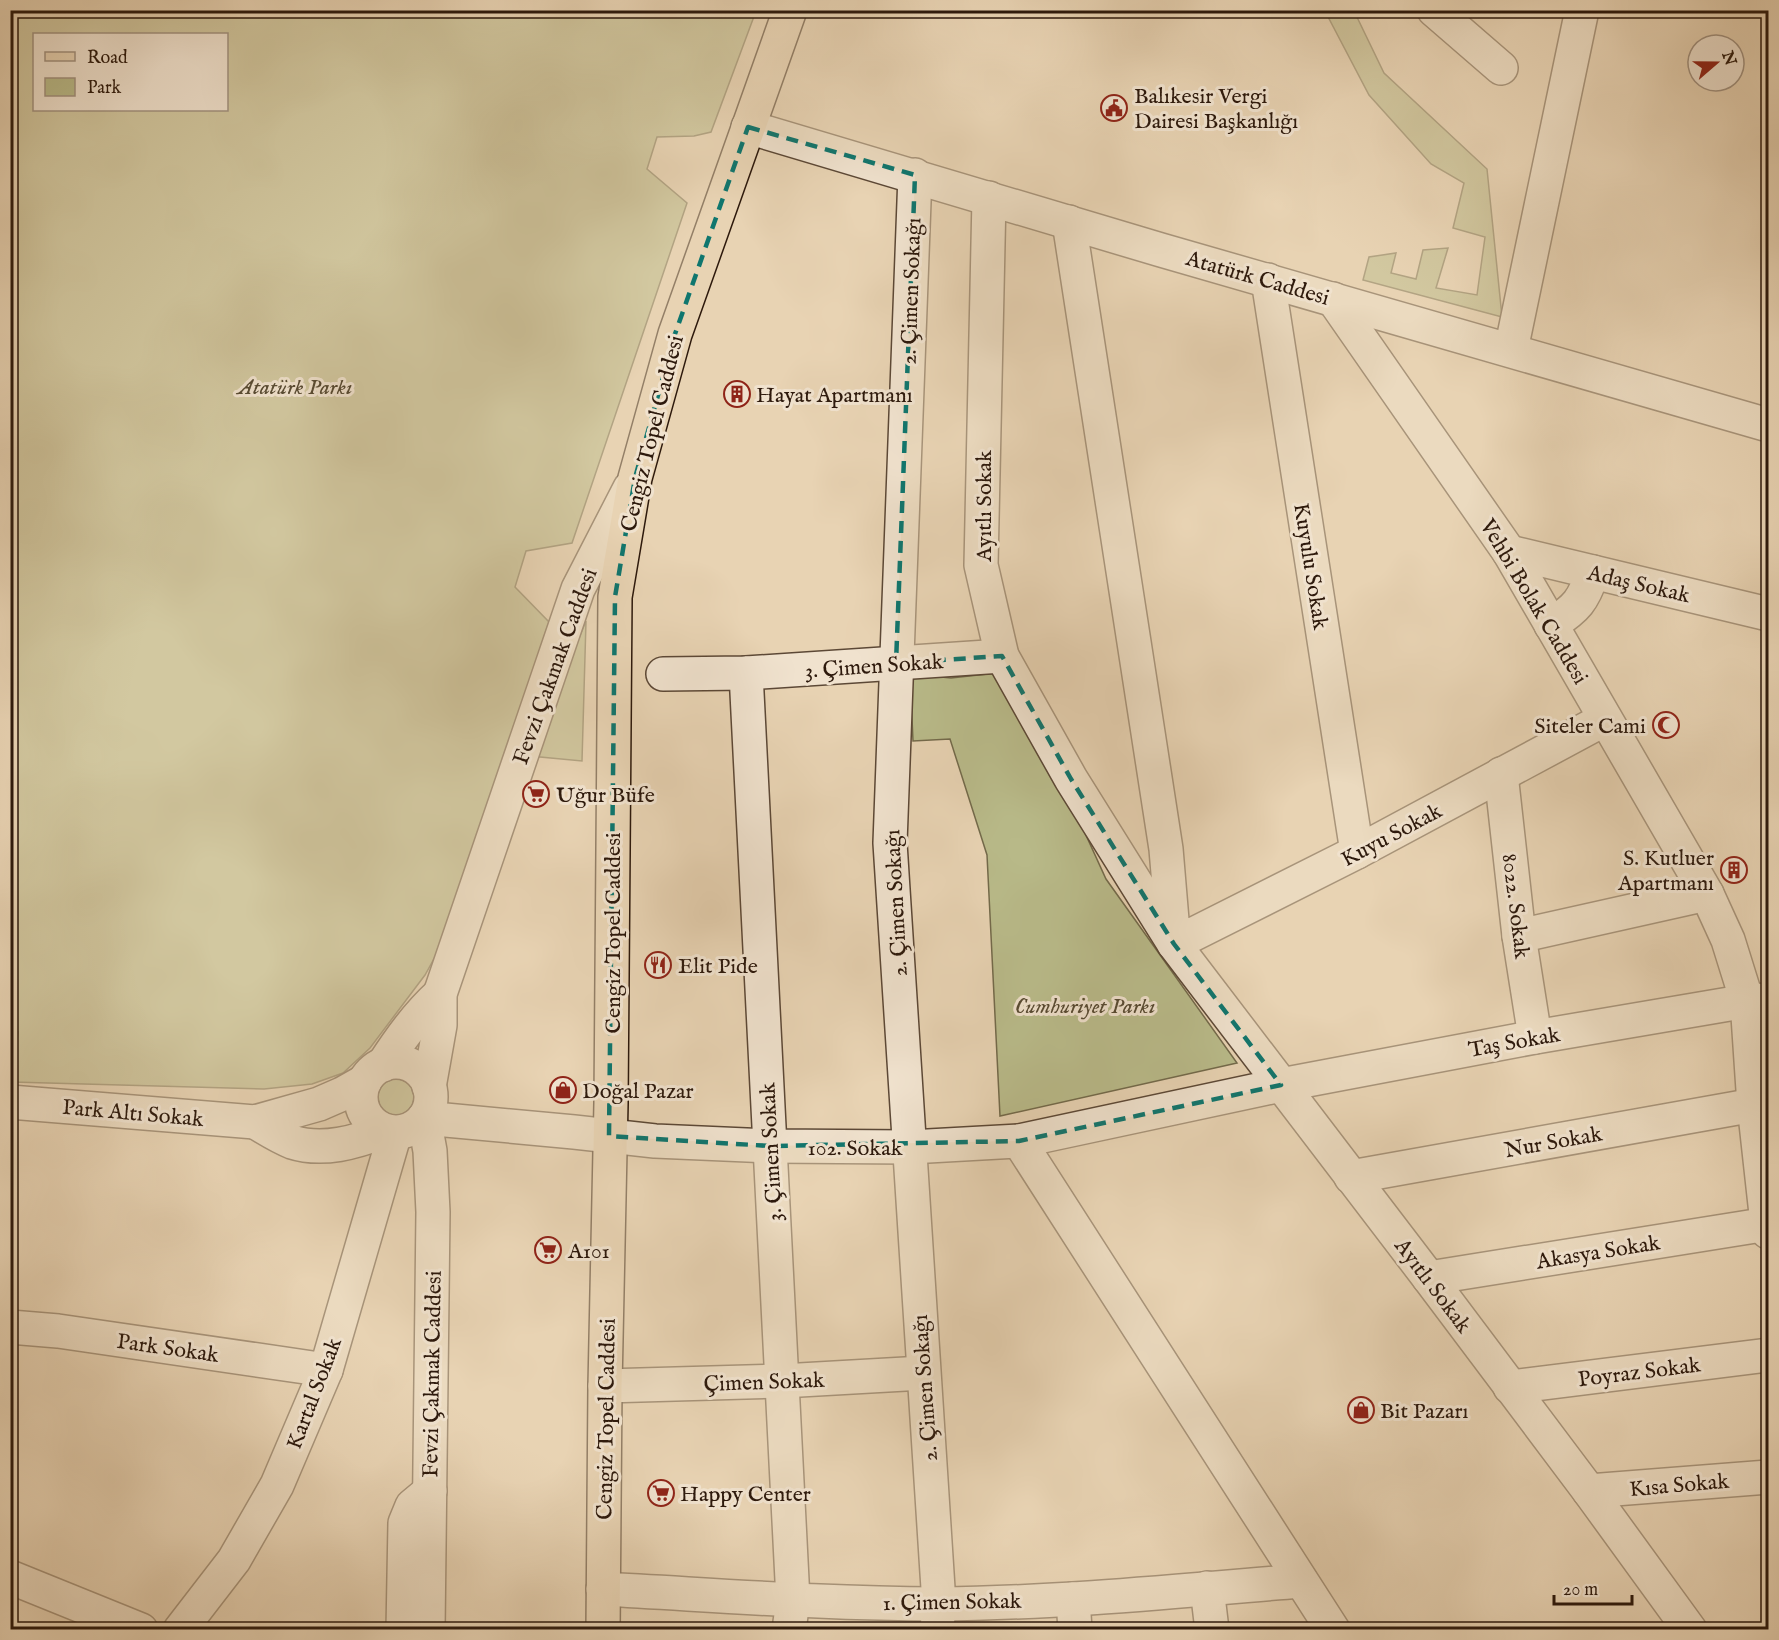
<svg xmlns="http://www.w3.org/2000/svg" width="1779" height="1640" viewBox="0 0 1779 1640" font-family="'IM FELL English',serif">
<rect width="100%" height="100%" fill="#e8d3b3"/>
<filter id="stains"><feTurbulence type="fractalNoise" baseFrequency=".00333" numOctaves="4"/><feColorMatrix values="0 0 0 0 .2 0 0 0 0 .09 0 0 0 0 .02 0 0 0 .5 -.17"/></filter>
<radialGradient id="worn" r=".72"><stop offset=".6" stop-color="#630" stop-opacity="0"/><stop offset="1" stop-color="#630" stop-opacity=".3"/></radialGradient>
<g fill="#b9bb8a" stroke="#736a4b" stroke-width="1.5" fill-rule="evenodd">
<path d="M11 11H756L711 132 694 136 657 137 647 169 687 203 572 543 526 551 515 587 549 622 447 935 425 975 370 1048 343 1073 312 1084 264 1089 12 1082 18 1032 11 1030ZM34 34H226V110H34Z"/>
<polygon points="1325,11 1354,11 1384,73 1487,169 1502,317 1363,280 1369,257 1396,253 1391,273 1416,279 1423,250 1448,248 1436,288 1477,295 1485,237 1453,228 1464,183 1431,164 1369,95"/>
<polygon points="586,621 582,761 530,756"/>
<polygon points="1006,672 1029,710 1106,879 1237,1063 1000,1116 987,855 950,739 913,741 910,674 951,678"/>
<circle cx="396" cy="1097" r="18"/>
</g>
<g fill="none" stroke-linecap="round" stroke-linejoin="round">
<defs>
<g id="minor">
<polyline points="1434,10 1501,68"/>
<polyline points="748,127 1161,250 1768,425"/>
<polyline points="915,175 890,843 939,1604 937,1630"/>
<polyline points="989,198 981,565 1002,656 1071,779 1174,944 1429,1278 1589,1491 1690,1630"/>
<polyline points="1069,222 1166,849 1174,944 1357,852 1605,719"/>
<polyline points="1268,280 1357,852"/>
<polyline points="1333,299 1509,552 1707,894 1728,940 1747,1001 1754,1105 1768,1232"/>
<polyline points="1511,350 1582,10"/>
<polyline points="1509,552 1768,614"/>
<path d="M1551 625C1577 608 1583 601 1593 572"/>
<polyline points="746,673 793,1600 789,1630"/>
<polyline points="663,674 746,673 1002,656"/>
<polyline points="1501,774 1519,936 1535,1037"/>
<polyline points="1519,936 1707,894"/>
<circle cx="396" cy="1097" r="35"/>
<path d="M383 1065C400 1039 417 1015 440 994"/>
<polyline points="429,1087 440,1025 440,994 578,589 630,488"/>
<polyline points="10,1102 255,1122 319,1104 342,1094 365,1081"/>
<path d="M255 1122C267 1129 279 1137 292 1142 323 1152 356 1142 385 1131"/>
<polyline points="1019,1141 1333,1630"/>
<polyline points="1351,1177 1754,1105"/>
<polyline points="1429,1278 1768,1224"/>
<polyline points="10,1327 58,1331 326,1370"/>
<polyline points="605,1386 782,1381 923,1373"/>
<polyline points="1510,1387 1768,1355"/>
<polyline points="1589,1491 1768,1477"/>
<polyline points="10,1577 141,1630"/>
<polyline points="1207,1588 1212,1630"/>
<path d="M603 1589C715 1595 826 1604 938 1604 1059 1603 1180 1591 1300 1581"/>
<polyline points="1073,1599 1075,1630"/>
<polyline points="180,1630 234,1560 277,1485 326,1370 395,1133"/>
<polyline points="403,1630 405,1523 412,1506 430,1491"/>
<polyline points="428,1630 433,1212 430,1151 424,1118 574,1132 655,1141 770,1146 910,1147 1019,1141 1281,1085 1535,1037 1747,1001 1768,1000"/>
</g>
<polyline id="major" points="603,1630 605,1386 611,1103 615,597 635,478 675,334 790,10"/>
</defs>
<use href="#minor" stroke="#5c4836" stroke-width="36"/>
<use href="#major" stroke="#2d190c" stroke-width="36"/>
<use href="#minor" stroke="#f0e2ce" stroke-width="33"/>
<use href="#major" stroke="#e8d3b3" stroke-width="33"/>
</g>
<path d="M0 0H1779V1640H0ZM748 127 915 175 896 663 1002 656 1071 779 1174 944 1281 1085 1019 1141 770 1146 609 1136 615 597 635 478 675 334Z" fill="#e8d3b3" fill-opacity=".55" fill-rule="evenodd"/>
<path fill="none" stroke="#0f766e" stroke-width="4.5" stroke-dasharray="12 8" stroke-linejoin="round" d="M748 127 915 175 896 663 1002 656 1071 779 1174 944 1281 1085 1019 1141 770 1146 609 1136 615 597 635 478 675 334Z"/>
<defs>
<symbol id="civic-ring" viewBox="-11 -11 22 22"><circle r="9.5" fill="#f0e2ce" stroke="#8f2418" stroke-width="1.5"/><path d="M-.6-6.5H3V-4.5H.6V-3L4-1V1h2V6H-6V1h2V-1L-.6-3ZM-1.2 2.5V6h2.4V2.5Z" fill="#8f2418"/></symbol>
<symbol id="building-ring" viewBox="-11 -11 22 22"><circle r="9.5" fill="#f0e2ce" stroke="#8f2418" stroke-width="1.5"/><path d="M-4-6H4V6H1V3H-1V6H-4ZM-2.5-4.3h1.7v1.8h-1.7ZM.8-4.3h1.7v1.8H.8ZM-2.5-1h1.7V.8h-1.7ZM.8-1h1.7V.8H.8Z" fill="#8f2418"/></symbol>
<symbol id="mosque-ring" viewBox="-11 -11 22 22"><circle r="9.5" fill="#f0e2ce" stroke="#8f2418" stroke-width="1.5"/><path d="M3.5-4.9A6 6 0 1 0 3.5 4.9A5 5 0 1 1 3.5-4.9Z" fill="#8f2418"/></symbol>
<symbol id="supermarket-ring" viewBox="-11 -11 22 22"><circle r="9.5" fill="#f0e2ce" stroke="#8f2418" stroke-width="1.5"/><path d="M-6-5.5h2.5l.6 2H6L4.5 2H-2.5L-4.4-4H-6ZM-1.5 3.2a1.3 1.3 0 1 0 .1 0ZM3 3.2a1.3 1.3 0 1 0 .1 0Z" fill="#8f2418"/></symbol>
<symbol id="restaurant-ring" viewBox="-11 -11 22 22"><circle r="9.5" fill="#f0e2ce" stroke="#8f2418" stroke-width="1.5"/><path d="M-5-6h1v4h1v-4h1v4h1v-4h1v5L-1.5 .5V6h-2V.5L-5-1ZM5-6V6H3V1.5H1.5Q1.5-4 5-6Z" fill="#8f2418"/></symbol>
<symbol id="shop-ring" viewBox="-11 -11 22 22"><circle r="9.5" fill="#f0e2ce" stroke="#8f2418" stroke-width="1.5"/><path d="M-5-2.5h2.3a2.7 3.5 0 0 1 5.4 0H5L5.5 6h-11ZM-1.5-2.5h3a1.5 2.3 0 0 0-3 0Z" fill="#8f2418"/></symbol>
</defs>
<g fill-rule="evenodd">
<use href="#civic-ring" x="1099" y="93" width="30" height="30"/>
<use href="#building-ring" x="722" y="379" width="30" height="30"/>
<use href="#mosque-ring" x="1651" y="710" width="30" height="30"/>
<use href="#supermarket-ring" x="521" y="779" width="30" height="30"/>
<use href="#building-ring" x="1719" y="855" width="30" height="30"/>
<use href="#restaurant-ring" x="643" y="950" width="30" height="30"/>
<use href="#shop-ring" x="548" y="1075" width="30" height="30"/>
<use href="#supermarket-ring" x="533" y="1235" width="30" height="30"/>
<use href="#shop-ring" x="1346" y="1395" width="30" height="30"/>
<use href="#supermarket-ring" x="646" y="1478" width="30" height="30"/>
</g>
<g text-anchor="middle" stroke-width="6" stroke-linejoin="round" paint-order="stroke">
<g font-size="22" fill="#2d190c" stroke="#f0e2ce" text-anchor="start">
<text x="1134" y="103">Balıkesir Vergi<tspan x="1134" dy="25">Dairesi Başkanlığı</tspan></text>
<text x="756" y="402">Hayat Apartmanı</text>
<text x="1646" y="733" text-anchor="end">Siteler Cami</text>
<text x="556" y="802">Uğur Büfe</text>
<text x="1714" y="865" text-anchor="end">S. Kutluer<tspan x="1714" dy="25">Apartmanı</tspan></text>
<text x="678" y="973">Elit Pide</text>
<text x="582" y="1098">Doğal Pazar</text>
<text x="568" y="1258">A101</text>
<text x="1380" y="1418">Bit Pazarı</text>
<text x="680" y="1501">Happy Center</text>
</g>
<g font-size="22" fill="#2d190c" stroke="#f0e2ce">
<text transform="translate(1258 277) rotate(16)" y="8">Atatürk Caddesi</text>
<text transform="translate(910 291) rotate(-88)" y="8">2. Çimen Sokağı</text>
<text transform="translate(651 433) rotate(-76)" y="8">Cengiz Topel Caddesi</text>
<text transform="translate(983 506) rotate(-90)" y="8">Ayıtlı Sokak</text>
<text transform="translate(1312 566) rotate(81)" y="8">Kuyulu Sokak</text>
<text transform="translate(1639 583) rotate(13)" y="8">Adaş Sokak</text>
<text transform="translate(1535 601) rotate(59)" y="8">Vehbi Bolak Caddesi</text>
<text transform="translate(874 665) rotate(-4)" y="8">3. Çimen Sokak</text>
<text transform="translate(554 666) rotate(-70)" y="8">Fevzi Çakmak Caddesi</text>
<text transform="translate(1391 834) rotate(-28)" y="8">Kuyu Sokak</text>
<text transform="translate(895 903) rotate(-93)" y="8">2. Çimen Sokağı</text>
<text transform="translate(1517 906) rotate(83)" y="8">8022. Sokak</text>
<text transform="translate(612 933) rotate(-90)" y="8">Cengiz Topel Caddesi</text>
<text transform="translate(1514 1041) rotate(-10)" y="8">Taş Sokak</text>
<text transform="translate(133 1112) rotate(5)" y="8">Park Altı Sokak</text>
<text transform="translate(1553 1141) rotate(-10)" y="8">Nur Sokak</text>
<text x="855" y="1155">102. Sokak</text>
<text transform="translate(770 1152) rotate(-93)" y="8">3. Çimen Sokak</text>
<text transform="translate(1598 1251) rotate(-9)" y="8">Akasya Sokak</text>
<text transform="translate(1434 1285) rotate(53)" y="8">Ayıtlı Sokak</text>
<text transform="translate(168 1347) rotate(8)" y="8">Park Sokak</text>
<text transform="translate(1639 1371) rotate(-7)" y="8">Poyraz Sokak</text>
<text transform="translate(431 1374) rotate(-89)" y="8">Fevzi Çakmak Caddesi</text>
<text transform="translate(764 1381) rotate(-2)" y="8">Çimen Sokak</text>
<text transform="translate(924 1388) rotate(-94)" y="8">2. Çimen Sokağı</text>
<text transform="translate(313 1393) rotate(-69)" y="8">Kartal Sokak</text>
<text transform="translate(605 1419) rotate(-89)" y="8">Cengiz Topel Caddesi</text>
<text transform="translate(1679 1484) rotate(-5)" y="8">Kısa Sokak</text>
<text transform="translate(952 1601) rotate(-1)" y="8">1. Çimen Sokak</text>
</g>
<g font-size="22" font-style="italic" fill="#574a32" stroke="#f0e2ce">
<text x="295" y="394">Atatürk Parkı</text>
<text x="1085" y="1013">Cumhuriyet Parkı</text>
</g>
</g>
<rect width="1779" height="1640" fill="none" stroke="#e8d3b3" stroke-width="36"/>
<rect x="12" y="12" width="1755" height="1616" fill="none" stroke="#2d190c" stroke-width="3"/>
<rect x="18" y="18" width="1743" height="1604" fill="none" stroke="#2d190c" stroke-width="1.5"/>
<rect x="33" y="33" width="195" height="78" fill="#f0e2ce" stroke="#a29280" stroke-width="1.5"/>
<rect x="45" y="52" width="30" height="9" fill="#e8d3b3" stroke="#a29280" stroke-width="1.5"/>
<text x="87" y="63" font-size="18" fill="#2d190c">Road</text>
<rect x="45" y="78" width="30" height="18" fill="#b9bb8a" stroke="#a29280" stroke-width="1.5"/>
<text x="87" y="93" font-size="18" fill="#2d190c">Park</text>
<g transform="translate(1716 63) rotate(70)"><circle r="28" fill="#f0e2ce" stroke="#a29280" stroke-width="1.5"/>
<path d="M0-4.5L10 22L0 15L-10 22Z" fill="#8f2418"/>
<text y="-9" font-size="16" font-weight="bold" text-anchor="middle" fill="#2d190c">N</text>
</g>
<path d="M1554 1595v9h78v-9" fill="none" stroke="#2d190c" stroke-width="3"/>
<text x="1563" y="1595" font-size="18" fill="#2d190c" stroke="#f0e2ce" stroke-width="4.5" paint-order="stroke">20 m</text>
<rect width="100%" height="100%" filter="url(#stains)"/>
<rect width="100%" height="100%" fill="url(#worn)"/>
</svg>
